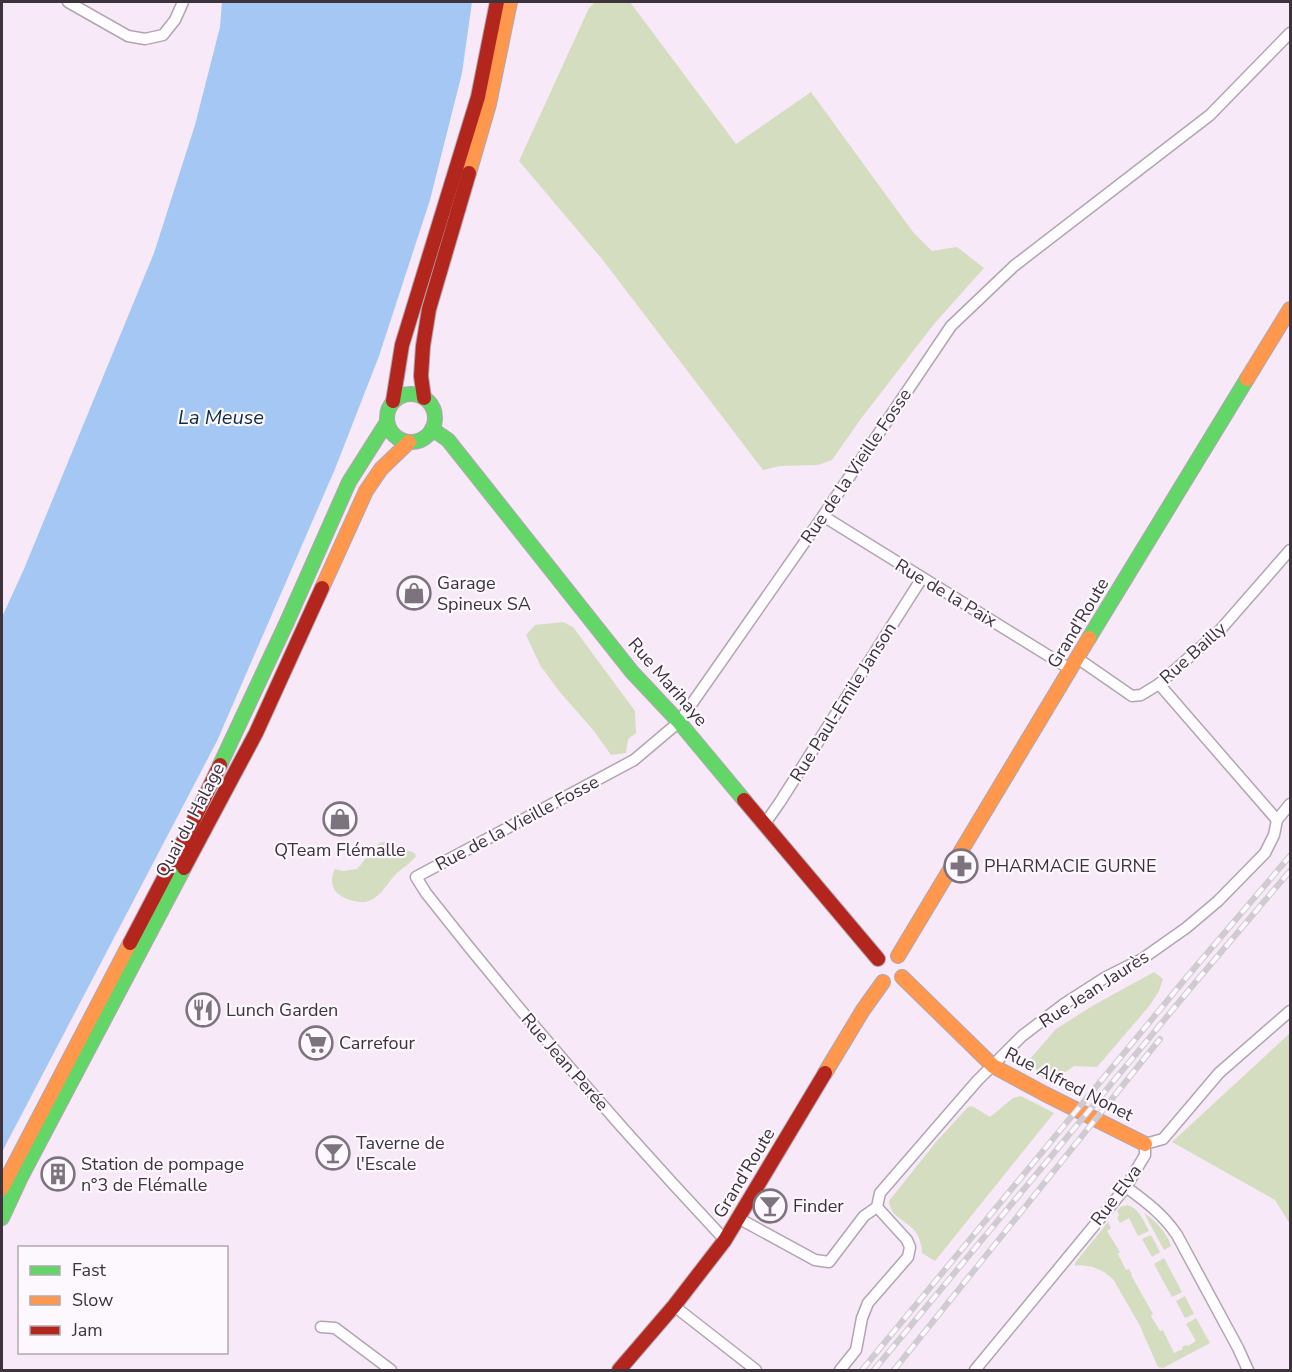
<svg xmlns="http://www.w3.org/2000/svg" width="1292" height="1372" viewBox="0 0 1292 1372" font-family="'Nunito Sans',sans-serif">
<rect width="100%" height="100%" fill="#f7e9f8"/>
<g fill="#d4ddc0">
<polygon points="595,2 630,2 736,144 811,92 913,232 932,251 957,247 984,268 934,324 860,420 832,460 818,465 780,466 763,470 602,259 519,161 589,8"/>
<polygon points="563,622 573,627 635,711 636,733 628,739 626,753 611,755 594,731 559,691 540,665 526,635 535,625"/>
<path d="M386 841 414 853 416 856C410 864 402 868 395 875 387 884 380 897 369 901 366 902 363 902 360 902 341 900 325 889 335 869L343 871 357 869 379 843Z"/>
<polygon points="1154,972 1163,979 1159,991 1150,1005 1097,1067 1074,1066 1060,1076 1044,1080 1029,1060 1056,1029 1094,1005"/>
<polygon points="1290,1033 1290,1224 1275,1200 1172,1142"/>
<path d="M1021 1096 1054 1113 935 1261 922 1253C921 1218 891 1225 889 1201L936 1142 968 1107 972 1106 990 1117 1013 1098Z"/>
<path d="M1127 1205C1139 1208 1143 1220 1149 1231L1138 1236 1129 1218 1120 1223 1117 1218 1119 1215 1117 1211 1120 1207Z"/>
<path d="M1144 1213C1156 1221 1167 1233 1171 1246L1164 1250Z"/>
<polygon points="1108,1222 1111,1228 1107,1231 1120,1252 1118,1254 1126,1270 1129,1269 1132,1274 1131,1275 1153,1314 1151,1316 1160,1331 1163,1330 1174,1353 1183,1349 1182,1347 1186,1345 1188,1346 1196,1341 1186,1324 1196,1318 1210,1343 1163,1368 1158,1367 1139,1324 1113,1279 1104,1272 1093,1267 1079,1265 1075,1266 1075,1263"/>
<polygon points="1151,1235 1160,1252 1152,1257 1142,1239"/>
<polygon points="1164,1258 1182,1292 1172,1297 1154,1264"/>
<polygon points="1185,1296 1194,1314 1185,1318 1176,1301"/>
</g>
<polygon fill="#a4c7f4" points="222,2 472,2 462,73 430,200 379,356 335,469 217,741 2,1152 2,617 24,569 154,253 195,125 220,27"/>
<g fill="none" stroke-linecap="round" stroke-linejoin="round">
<defs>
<g id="street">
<polyline points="68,2 128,36 145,39 163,35 175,20 183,2"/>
<polyline points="823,516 1070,669"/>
<polyline points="1077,658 1132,696 1141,695 1159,684 1221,629 1290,550"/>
<polyline points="1159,684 1277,820"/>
<polyline points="764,825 780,802 922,578"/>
<path d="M1126 1187C1145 1201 1163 1214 1177 1235L1238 1348 1248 1370"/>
<polyline points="738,1218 815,1260 829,1262 864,1216 877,1207"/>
<path d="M725 1240C620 1128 520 1013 426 893L416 877 634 760 679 722 823 516 951 326 1014 266 1210 115 1290 33"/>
<polyline points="674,1306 756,1370"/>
<polyline points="321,1327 335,1328 391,1370"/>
<polyline points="840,1370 856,1350 862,1318 868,1303 908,1257 910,1247 907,1240 877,1207 880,1193 977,1081 1022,1036 1064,1004 1106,977 1142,959 1186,928 1218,901 1265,853 1274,835 1277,820 1290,804"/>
<polyline points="975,1370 1126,1187 1145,1155 1145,1144 1163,1139 1219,1073 1290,1011"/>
</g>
<g id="fast">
<circle cx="411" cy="418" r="24"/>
<polyline points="432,429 448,440 632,672 679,722 744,800"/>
<polyline points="1089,638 1247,379"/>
<polyline points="220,765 287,622 349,482 387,422"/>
<polyline points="2,1218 21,1177 184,868"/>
</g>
<g id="slow">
<polyline points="469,173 489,104 510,2"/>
<polyline points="1247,379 1290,309"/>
<polyline points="322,588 366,491 381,469 409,442"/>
<polyline points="898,956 1089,638"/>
<polyline points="902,977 993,1066 1045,1094 1145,1144"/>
<polyline points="825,1073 863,1010 883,982"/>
<polyline points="2,1188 130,943"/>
</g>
<g id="jam">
<polyline points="424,398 421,376 423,346 429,309 469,173"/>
<polyline points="393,401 402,345 478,97 497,2"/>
<polyline points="744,800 878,959"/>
<polyline points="184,868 256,733 322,588"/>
<polyline points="130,943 187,834 220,765"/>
<polyline points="619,1370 674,1306 725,1240 825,1073"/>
</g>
</defs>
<use href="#street" stroke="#b0a6b1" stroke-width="13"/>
<use href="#fast" stroke="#b0a6b1" stroke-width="16"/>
<use href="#slow" stroke="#b0a6b1" stroke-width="16"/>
<use href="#jam" stroke="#b0a6b1" stroke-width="16"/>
<use href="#street" stroke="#fefcfe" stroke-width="10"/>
<use href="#fast" stroke="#63d668" stroke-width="14"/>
<use href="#slow" stroke="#ff974d" stroke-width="14"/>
<use href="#jam" stroke="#b3261e" stroke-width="14"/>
<defs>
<g id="rail">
<polyline points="862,1370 962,1249 1186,978 1290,856"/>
<polyline points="874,1370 1194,984 1290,871"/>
<polyline points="894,1370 1160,1039"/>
</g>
</defs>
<use href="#rail" stroke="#cfcbd0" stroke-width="6"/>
<use href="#rail" stroke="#fdf8fd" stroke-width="4" stroke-dasharray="11" stroke-linecap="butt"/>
</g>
<defs>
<symbol id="shop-ring" viewBox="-11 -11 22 22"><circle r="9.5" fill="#fdf8fd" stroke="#7d737e" stroke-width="1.5"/><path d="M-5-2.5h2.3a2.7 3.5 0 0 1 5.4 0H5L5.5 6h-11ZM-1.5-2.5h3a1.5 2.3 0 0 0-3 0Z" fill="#7d737e"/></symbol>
<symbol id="pharmacy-ring" viewBox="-11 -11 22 22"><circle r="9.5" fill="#fdf8fd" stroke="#7d737e" stroke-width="1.5"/><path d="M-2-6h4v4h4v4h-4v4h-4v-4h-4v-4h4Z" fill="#7d737e"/></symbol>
<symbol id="restaurant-ring" viewBox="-11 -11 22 22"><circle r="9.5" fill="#fdf8fd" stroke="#7d737e" stroke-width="1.5"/><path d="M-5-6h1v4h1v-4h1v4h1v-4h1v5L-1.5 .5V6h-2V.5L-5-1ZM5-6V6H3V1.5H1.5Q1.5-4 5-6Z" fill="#7d737e"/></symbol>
<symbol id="supermarket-ring" viewBox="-11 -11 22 22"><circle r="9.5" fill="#fdf8fd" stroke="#7d737e" stroke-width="1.5"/><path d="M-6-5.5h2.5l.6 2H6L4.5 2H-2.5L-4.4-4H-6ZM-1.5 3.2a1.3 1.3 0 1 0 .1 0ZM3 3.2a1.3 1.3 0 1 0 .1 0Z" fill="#7d737e"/></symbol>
<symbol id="bar-ring" viewBox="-11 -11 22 22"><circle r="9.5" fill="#fdf8fd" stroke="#7d737e" stroke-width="1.5"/><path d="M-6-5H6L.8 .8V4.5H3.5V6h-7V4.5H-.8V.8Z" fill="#7d737e"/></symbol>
<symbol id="building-ring" viewBox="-11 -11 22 22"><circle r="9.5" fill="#fdf8fd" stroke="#7d737e" stroke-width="1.5"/><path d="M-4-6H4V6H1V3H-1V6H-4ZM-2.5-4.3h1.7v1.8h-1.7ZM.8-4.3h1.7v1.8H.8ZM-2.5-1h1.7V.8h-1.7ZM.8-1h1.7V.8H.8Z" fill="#7d737e"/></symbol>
</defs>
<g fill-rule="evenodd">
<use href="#shop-ring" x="395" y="574" width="38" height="38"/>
<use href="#shop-ring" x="321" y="800" width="38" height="38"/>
<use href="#pharmacy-ring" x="942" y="847" width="38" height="38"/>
<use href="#restaurant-ring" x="184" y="991" width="38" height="38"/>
<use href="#supermarket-ring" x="297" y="1024" width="38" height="38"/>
<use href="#bar-ring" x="314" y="1134" width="38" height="38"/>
<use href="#building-ring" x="39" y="1155" width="38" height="38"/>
<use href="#bar-ring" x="751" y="1187" width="38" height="38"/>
</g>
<g text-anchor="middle" stroke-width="4.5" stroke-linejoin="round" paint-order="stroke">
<g font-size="18" fill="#3c333d" stroke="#fdf8fd">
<text transform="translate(856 466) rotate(-56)" y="6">Rue de la Vieille Fosse</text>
<text transform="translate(946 593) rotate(31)" y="6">Rue de la Paix</text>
<text transform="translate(1078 623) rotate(-59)" y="6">Grand'Route</text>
<text transform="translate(1193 653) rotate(-42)" y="6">Rue Bailly</text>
<text transform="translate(668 682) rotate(49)" y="6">Rue Marihaye</text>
<text transform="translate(843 702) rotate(-58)" y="6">Rue Paul-Emile Janson</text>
<text transform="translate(190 820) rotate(-62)" y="6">Quai du Halage</text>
<text transform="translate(517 823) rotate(-28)" y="6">Rue de la Vieille Fosse</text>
<text transform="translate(1094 989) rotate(-33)" y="6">Rue Jean Jaurès</text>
<text transform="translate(565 1062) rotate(49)" y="6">Rue Jean Perée</text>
<text transform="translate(1069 1084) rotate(27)" y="6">Rue Alfred Nonet</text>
<text transform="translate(744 1173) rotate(-59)" y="6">Grand'Route</text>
<text transform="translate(1116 1195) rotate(-53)" y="6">Rue Elva</text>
</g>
<g font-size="18" fill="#3c333d" stroke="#fdf8fd" text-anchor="start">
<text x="437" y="589">Garage<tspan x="437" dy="21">Spineux SA</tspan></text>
<text x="340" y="856" text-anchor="middle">QTeam Flémalle</text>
<text x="984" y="872">PHARMACIE GURNE</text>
<text x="226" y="1016">Lunch Garden</text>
<text x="339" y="1049">Carrefour</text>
<text x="356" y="1149">Taverne de<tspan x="356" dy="21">l'Escale</tspan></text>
<text x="81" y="1170">Station de pompage<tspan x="81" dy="21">n°3 de Flémalle</tspan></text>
<text x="793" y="1212">Finder</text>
</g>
<g font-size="20" font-style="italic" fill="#0c2b47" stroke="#fdf8fd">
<text x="221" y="424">La Meuse</text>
</g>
</g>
<rect width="1292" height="1372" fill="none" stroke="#3c333d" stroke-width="6"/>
<rect x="18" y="1246" width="210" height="108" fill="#fdf8fd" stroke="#b0a9b0" stroke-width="1.5"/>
<rect x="30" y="1266" width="30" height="9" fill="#63d668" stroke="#b0a9b0" stroke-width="1.5"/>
<text x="72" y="1276" font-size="18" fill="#3c333d">Fast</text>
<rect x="30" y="1296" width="30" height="9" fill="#ff974d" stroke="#b0a9b0" stroke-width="1.5"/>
<text x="72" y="1306" font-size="18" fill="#3c333d">Slow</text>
<rect x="30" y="1326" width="30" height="9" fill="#b3261e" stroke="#b0a9b0" stroke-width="1.5"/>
<text x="72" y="1336" font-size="18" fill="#3c333d">Jam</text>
</svg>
